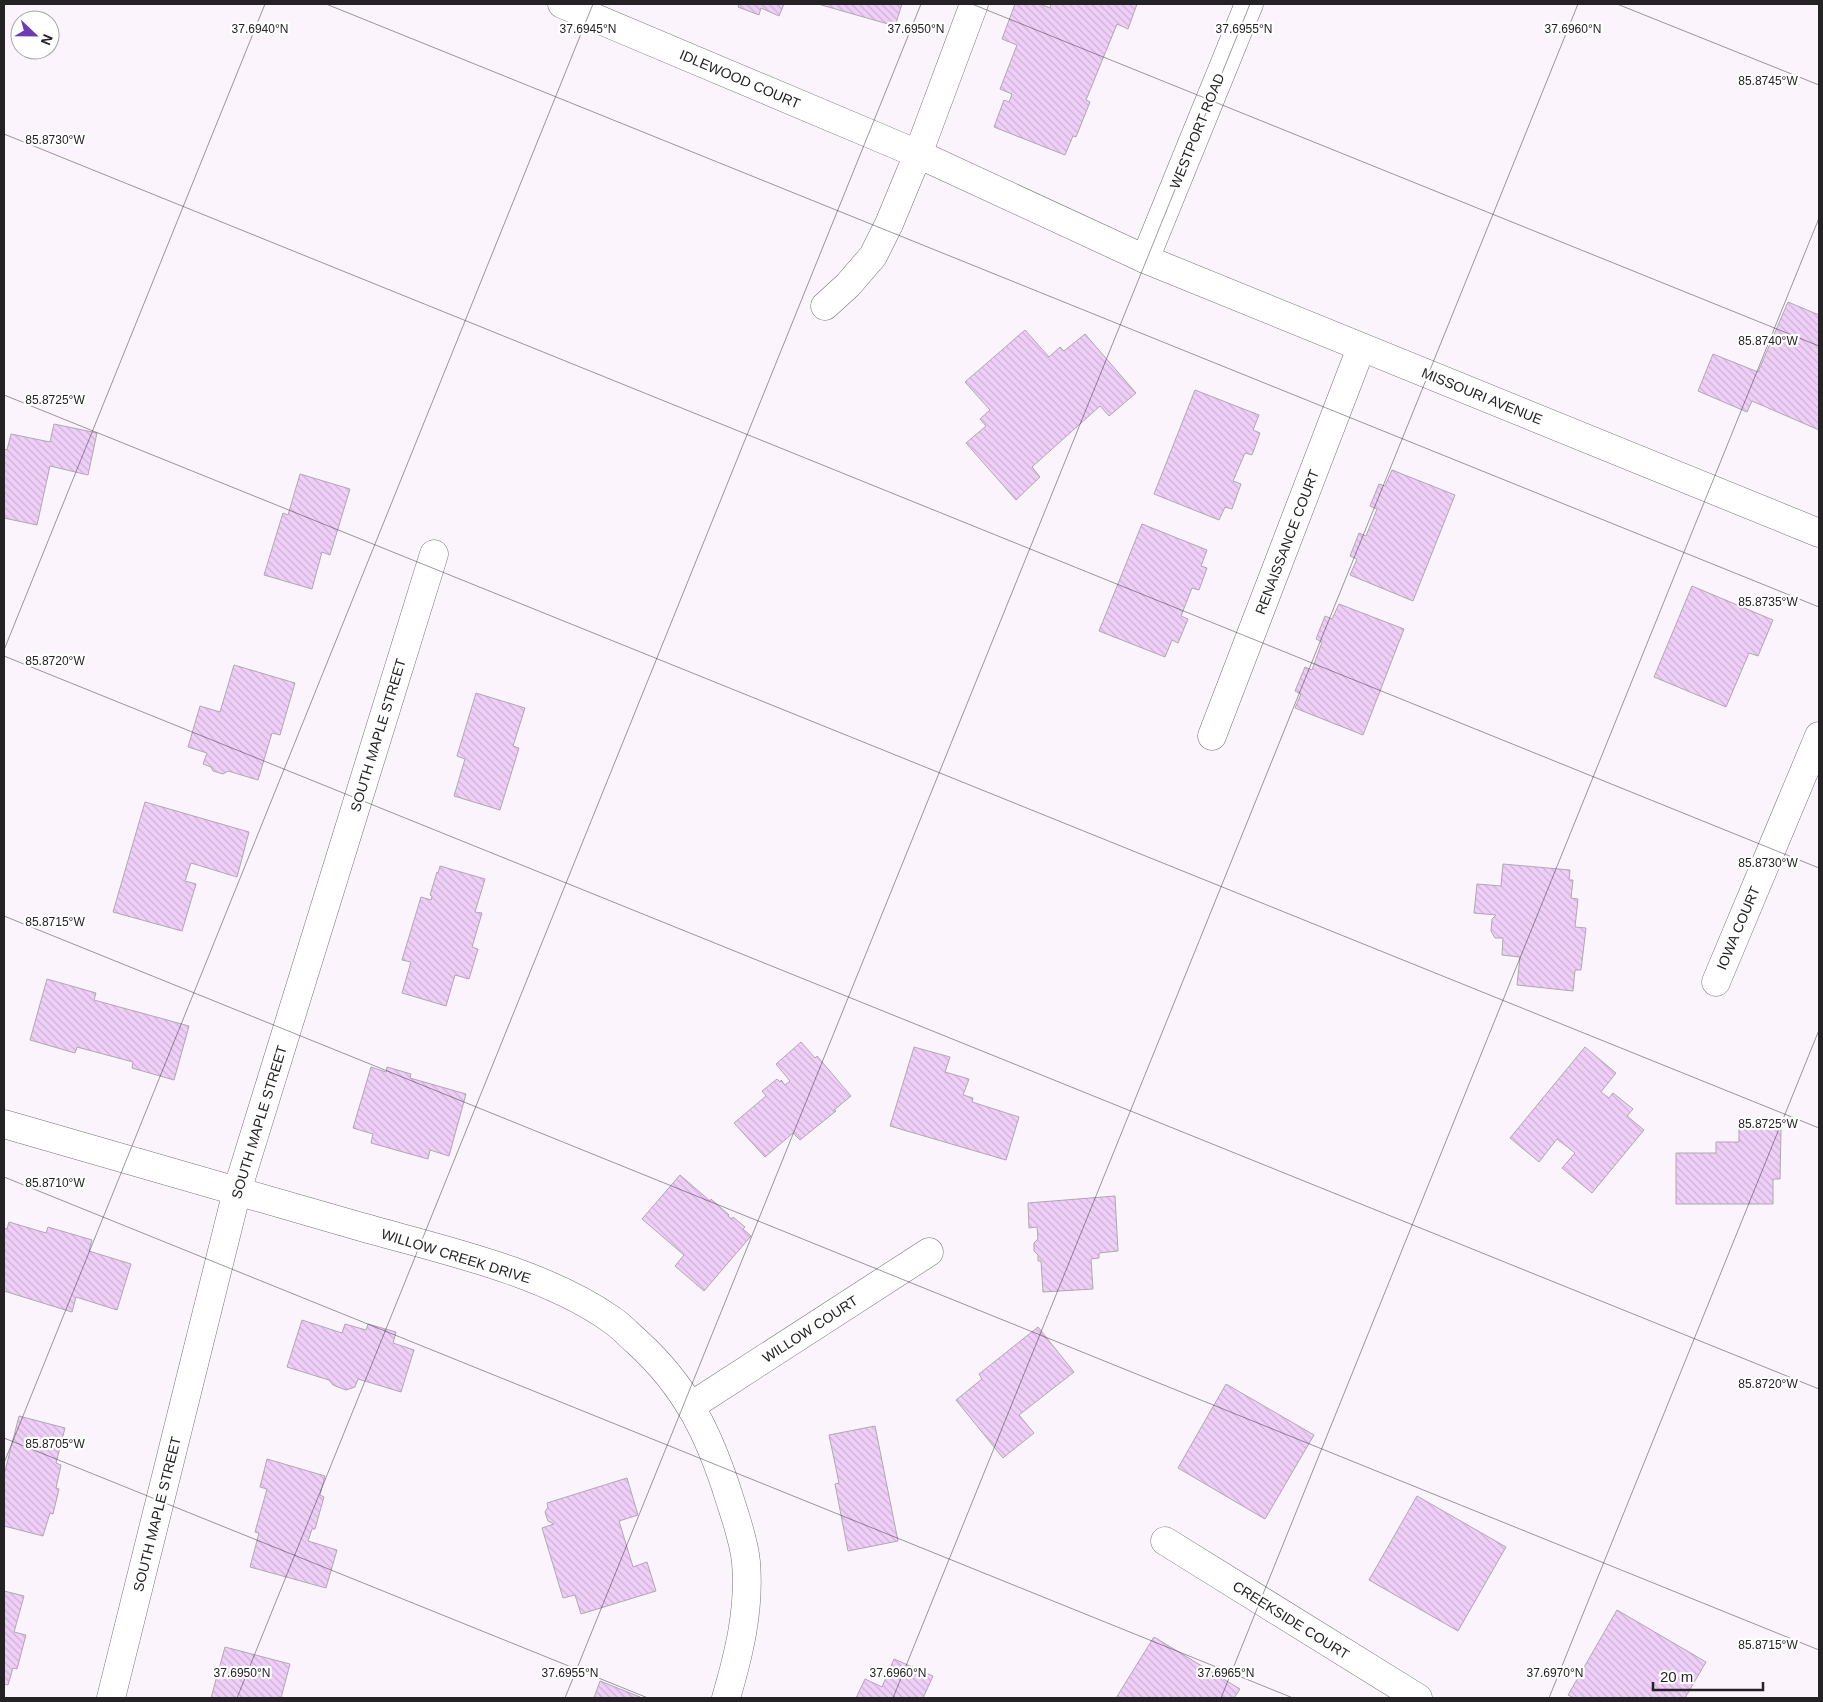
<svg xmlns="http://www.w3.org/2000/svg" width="1823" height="1702" viewBox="0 0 1823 1702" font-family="Arial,sans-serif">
<defs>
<pattern id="building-back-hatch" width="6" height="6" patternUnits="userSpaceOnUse" patternTransform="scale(1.25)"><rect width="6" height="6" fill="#efcff8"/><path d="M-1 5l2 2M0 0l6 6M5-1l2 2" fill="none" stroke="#cdb1d4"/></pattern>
</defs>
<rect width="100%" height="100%" fill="#fbf4fd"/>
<g fill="url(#building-back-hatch)" stroke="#afa8b1">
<polygon points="739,4 784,4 779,16 761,8 759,15 738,7"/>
<polygon points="818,4 902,4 895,26"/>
<polygon points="1015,4 1040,4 1050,8 1051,4 1137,4 1128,29 1117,24 1086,100 1090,102 1076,137 1073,136 1065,155 994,127 1004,100 1009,102 1012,94 1000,89 1017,45 1002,39"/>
<polygon points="1788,302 1819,315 1819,430 1752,401 1747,412 1698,391 1713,354 1758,372"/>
<polygon points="1025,330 1049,357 1060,347 1064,351 1085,334 1136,393 1109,416 1100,406 1032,467 1040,477 1016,500 966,443 986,426 980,419 990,410 965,382"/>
<polygon points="1195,390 1259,415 1253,430 1260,433 1252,455 1245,453 1233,481 1241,484 1232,509 1225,507 1219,520 1154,494"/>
<polygon points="54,424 97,433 88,475 50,466 37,525 4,518 4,449 7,450 11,434 50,442"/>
<polygon points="1392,470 1455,495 1413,601 1350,575 1357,559 1350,556 1359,533 1366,536 1377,509 1370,506 1379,484 1385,486"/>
<polygon points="300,474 350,489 330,555 322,552 312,589 264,575 283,513 288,515"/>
<polygon points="1142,524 1207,550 1201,566 1207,568 1199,590 1192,588 1181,616 1188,619 1178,643 1172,640 1165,657 1099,631"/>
<polygon points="1692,586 1773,620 1758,656 1749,653 1726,707 1654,677"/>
<polygon points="1339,604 1404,629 1363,735 1295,708 1301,694 1295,691 1305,667 1312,670 1322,642 1316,639 1325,616 1332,619"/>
<polygon points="234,665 295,683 280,735 272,733 258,780 228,771 223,774 213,771 211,767 203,764 207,753 188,747 200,706 220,712"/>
<polygon points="476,693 525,708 513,746 519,748 500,810 454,796 465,759 457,756"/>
<polygon points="145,802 249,832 237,877 191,863 185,881 196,884 182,931 113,912"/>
<polygon points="1503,864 1570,870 1569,880 1573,880 1571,898 1578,899 1575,927 1586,928 1581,970 1575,970 1573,991 1517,985 1520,957 1502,955 1503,938 1495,938 1491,931 1492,919 1496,915 1474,913 1477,884 1501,886"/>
<polygon points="440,866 485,879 475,912 482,913 472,947 478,949 469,979 455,975 446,1006 402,993 411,962 402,960 421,897 431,900 432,896 430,895 437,872 438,873"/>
<polygon points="47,979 96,993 94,1000 189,1026 174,1080 132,1068 133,1062 77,1047 75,1053 30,1040"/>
<polygon points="801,1042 815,1058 817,1056 851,1096 834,1110 836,1111 800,1140 793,1133 765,1157 734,1123 766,1096 762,1091 777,1079 780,1082 781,1080 785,1085 790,1081 776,1064"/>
<polygon points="914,1047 950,1057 945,1072 969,1079 963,1095 973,1098 972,1102 1019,1117 1006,1160 890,1126"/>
<polygon points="1585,1047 1616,1073 1601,1092 1609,1098 1613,1093 1633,1109 1627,1116 1644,1130 1592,1193 1562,1168 1575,1153 1557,1139 1539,1162 1510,1138"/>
<polygon points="371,1067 386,1072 387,1067 411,1074 410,1078 466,1094 449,1156 430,1150 428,1159 371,1143 373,1134 353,1128"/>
<polygon points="1739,1129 1781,1129 1780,1179 1773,1179 1773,1204 1676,1204 1676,1153 1716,1153 1716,1142 1739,1142"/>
<polygon points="680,1175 710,1201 711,1199 729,1215 728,1216 732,1219 733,1217 745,1227 743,1229 751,1236 704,1291 675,1266 684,1255 642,1219"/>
<polygon points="1115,1196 1118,1251 1099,1253 1099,1258 1091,1259 1093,1289 1043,1292 1041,1261 1038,1261 1038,1255 1034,1251 1034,1243 1038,1239 1037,1227 1029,1228 1028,1203"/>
<polygon points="9,1222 46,1233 48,1227 92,1240 89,1251 131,1264 117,1310 76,1297 72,1312 4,1291 4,1228 7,1229"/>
<polygon points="302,1320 342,1333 345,1324 366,1330 368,1324 396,1332 393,1343 414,1350 401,1392 358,1379 355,1387 346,1390 333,1385 329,1380 287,1367"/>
<polygon points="1038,1327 1074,1372 1019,1415 1034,1433 1003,1458 956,1400 982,1379 979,1374"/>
<polygon points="1226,1384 1314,1435 1265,1519 1178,1468"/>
<polygon points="19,1416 65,1428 56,1463 61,1465 56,1488 59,1489 53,1514 50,1513 43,1536 4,1526 4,1475"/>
<polygon points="875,1426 898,1541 848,1551 835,1484 839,1483 829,1435"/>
<polygon points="267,1459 325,1476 320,1495 324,1497 315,1529 312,1529 308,1541 337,1550 326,1588 250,1567 259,1533 255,1532 267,1489 260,1487"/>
<polygon points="627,1478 638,1515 619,1521 633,1567 647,1562 656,1591 581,1614 575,1595 563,1598 542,1528 554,1524 548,1521 545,1512 548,1507 547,1503"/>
<polygon points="1417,1496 1506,1547 1458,1631 1369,1580"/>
<polygon points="4,1591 24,1596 14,1632 26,1635 17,1669 13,1668 8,1685 4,1684"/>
<polygon points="1617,1610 1706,1662 1685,1698 1574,1698 1568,1695"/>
<polygon points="1154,1637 1240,1689 1234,1698 1116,1698"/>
<polygon points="225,1647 290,1664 281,1698 211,1698"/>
<polygon points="894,1659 933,1676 923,1698 856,1698 865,1679 882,1687"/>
<polygon points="600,1681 640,1697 640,1698 594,1698"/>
</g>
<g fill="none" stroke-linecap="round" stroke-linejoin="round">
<defs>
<g id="minor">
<polyline points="562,4 918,154 1145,259 1819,533"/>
<polyline points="1145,259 1249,4"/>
<polyline points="825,306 848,285 873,256 889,224 918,154 974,4"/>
<polyline points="1212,736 1361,348"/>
<polyline points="1716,982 1819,736"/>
<path d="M4 1124C122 1158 240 1192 358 1226 439 1249 543 1271 612 1320 621 1326 628 1334 636 1341 687 1387 710 1436 730 1500 736 1519 744 1541 746 1562 750 1609 739 1654 726 1698"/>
<polyline points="691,1406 929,1252"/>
<polyline points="1165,1541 1418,1698"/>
<polyline points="111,1698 237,1191 434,554"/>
</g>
</defs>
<use href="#minor" stroke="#777179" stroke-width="29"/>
<use href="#minor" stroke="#fff" stroke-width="28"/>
</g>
<path fill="none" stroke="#242225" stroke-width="1" stroke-opacity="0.45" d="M326 4 1819 607M972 4 1819 346M1617 4 1819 85M4 134 1819 868M4 395 1819 1128M4 650 265 4M4 656 1819 1389M4 916 1819 1650M4 1177 1293 1698M4 1438 648 1698M4 1463 593 4M237 1698 921 4M565 1698 1250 4M893 1698 1578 4M1221 1698 1819 218M1549 1698 1819 1030"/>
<g text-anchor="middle" stroke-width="4.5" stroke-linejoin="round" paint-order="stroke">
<g font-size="14" fill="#242225" stroke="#fff">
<text transform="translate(740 79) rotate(23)" y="5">IDLEWOOD COURT</text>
<text transform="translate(1197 131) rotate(-68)" y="5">WESTPORT ROAD</text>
<text transform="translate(1482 396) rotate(22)" y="5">MISSOURI AVENUE</text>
<text transform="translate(1287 542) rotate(-69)" y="5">RENAISSANCE COURT</text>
<text transform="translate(378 735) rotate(-73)" y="5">SOUTH MAPLE STREET</text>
<text transform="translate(1738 928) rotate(-67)" y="5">IOWA COURT</text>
<text transform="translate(259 1122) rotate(-73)" y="5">SOUTH MAPLE STREET</text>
<text transform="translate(456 1256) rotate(17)" y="5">WILLOW CREEK DRIVE</text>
<text transform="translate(810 1329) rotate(-33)" y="5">WILLOW COURT</text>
<text transform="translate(157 1514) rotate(-76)" y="5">SOUTH MAPLE STREET</text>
<text transform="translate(1291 1620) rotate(32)" y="5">CREEKSIDE COURT</text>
</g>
</g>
<g font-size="12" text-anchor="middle" fill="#242225" stroke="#fff" stroke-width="4.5" stroke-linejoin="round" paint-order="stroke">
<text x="260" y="33">37.6940°N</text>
<text x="588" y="33">37.6945°N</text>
<text x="916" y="33">37.6950°N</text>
<text x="1244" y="33">37.6955°N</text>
<text x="1573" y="33">37.6960°N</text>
<text x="1768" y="85">85.8745°W</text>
<text x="55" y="144">85.8730°W</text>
<text x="1768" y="345">85.8740°W</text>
<text x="55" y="404">85.8725°W</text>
<text x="1768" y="606">85.8735°W</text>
<text x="55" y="665">85.8720°W</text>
<text x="1768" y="867">85.8730°W</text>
<text x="55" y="926">85.8715°W</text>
<text x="1768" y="1128">85.8725°W</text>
<text x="55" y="1187">85.8710°W</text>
<text x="1768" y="1388">85.8720°W</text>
<text x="55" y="1448">85.8705°W</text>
<text x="1768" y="1649">85.8715°W</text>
<text x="242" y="1677">37.6950°N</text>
<text x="570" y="1677">37.6955°N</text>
<text x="898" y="1677">37.6960°N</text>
<text x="1226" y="1677">37.6965°N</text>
<text x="1555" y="1677">37.6970°N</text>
</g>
<rect width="1823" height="1702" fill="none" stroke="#242225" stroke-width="10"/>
<g transform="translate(35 35) rotate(112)"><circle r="24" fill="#ffffff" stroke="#a7a7a8"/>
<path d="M0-4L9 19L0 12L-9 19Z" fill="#6e3bb2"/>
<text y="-8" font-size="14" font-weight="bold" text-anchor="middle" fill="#242225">N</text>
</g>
<path d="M1653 1682v8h110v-8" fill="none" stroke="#242225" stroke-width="2.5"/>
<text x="1660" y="1682" font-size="15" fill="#242225" stroke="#ffffff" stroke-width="4" paint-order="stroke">20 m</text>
</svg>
